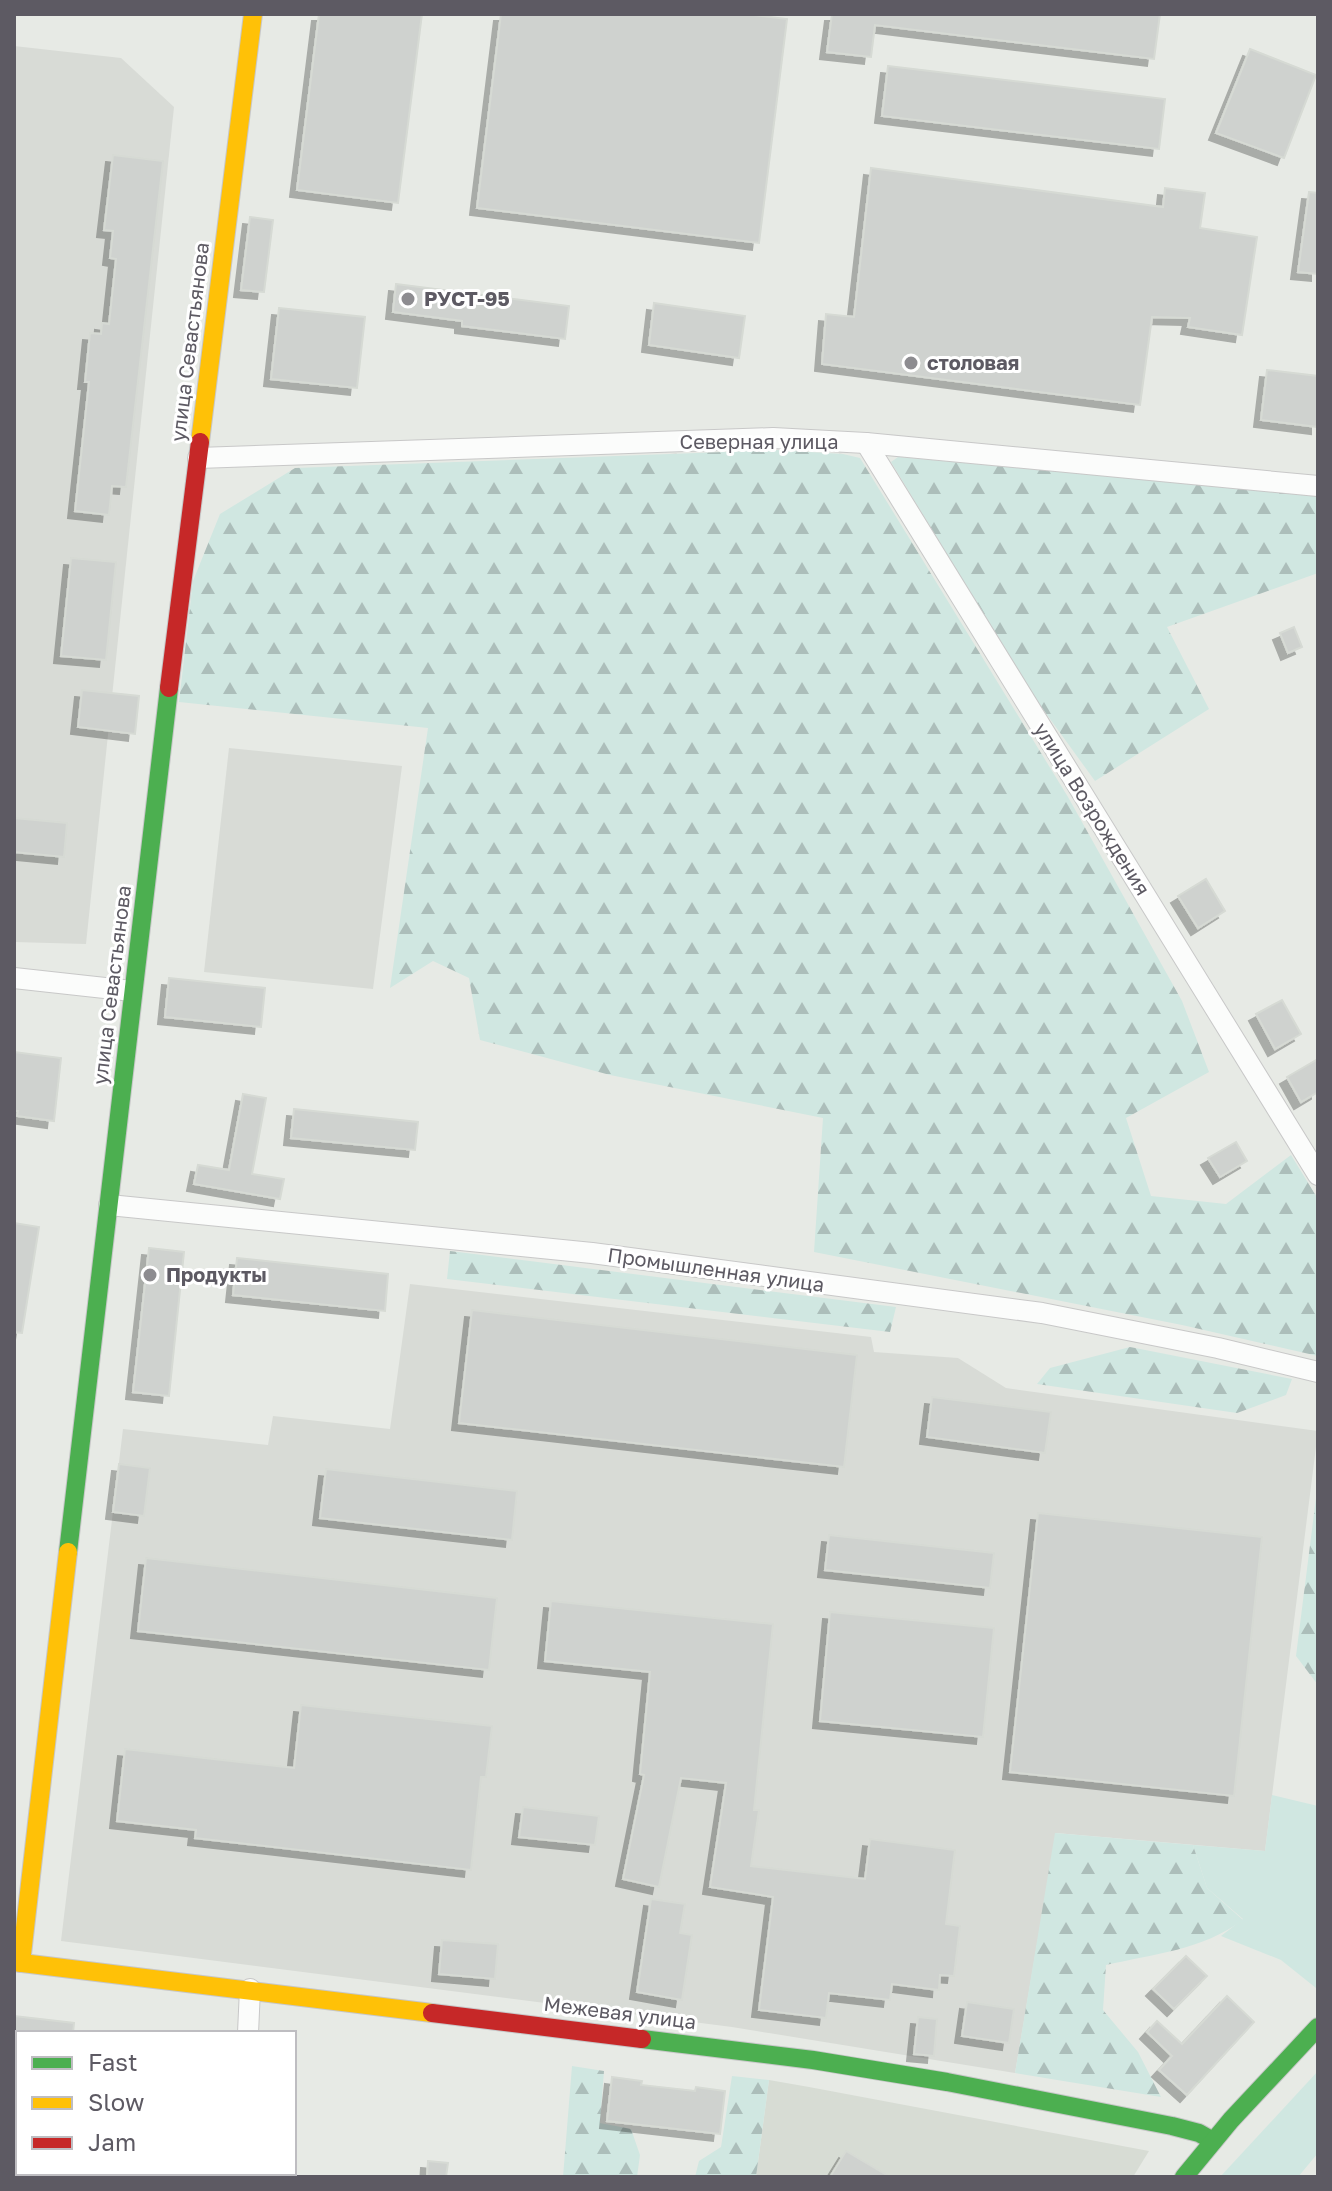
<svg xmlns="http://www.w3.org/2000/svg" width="1332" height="2191" viewBox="0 0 1332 2191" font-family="'Golos Text',sans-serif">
<defs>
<pattern id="forest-firs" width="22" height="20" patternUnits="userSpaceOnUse" patternTransform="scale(2)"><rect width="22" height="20" fill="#d0e7e1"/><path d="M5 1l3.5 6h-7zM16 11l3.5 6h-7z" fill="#acbeba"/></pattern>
<filter id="shadow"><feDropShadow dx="-7" dy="7" stdDeviation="0" flood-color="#0004"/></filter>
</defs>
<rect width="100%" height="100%" fill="#e7eae5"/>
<g fill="#d8dbd6">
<polygon points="14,46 121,58 174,107 86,944 14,942"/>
<polygon points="229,748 402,766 373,989 204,972"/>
<polygon points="410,1284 871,1337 874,1352 958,1358 1006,1388 1318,1431 1265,1851 1056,1833 1015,2073 732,2027 61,1941 123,1429 268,1445 273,1416 390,1429"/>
</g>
<polygon fill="#d7dcd4" points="769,2080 809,2087 1149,2151 1133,2177 756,2177"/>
<g fill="#d0e7e1">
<polygon points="1272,1795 1318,1806 1316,1988 1281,1960 1221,1936 1243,1919 1207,1888 1193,1845 1265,1851"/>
<polygon points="1318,2071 1318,2153 1298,2177 1220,2177"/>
</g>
<g fill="url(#forest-firs)">
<polygon points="776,450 843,454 860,458 1068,797 1182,1001 1209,1072 1126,1118 1151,1196 1226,1204 1291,1155 1318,1199 1318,1356 1182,1325 814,1252 823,1118 610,1075 480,1040 469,978 433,961 390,988 428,728 179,702 193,581 220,514 295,468"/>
<polygon points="898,457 1318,495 1318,573 1167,627 1209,709 1095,781 1029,690 891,462"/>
<polygon points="450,1251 896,1307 890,1332 447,1279"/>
<polygon points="1130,1347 1292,1379 1286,1395 1237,1413 1037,1384 1050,1368"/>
<polygon points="1318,1482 1318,1685 1296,1656"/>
<path d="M1055 1833 1193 1845 1207 1888 1243 1920C1202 1950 1154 1954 1106 1965L1103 2010 1138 2052 1161 2097 1015 2073Z"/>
<polygon points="572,2066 604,2071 600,2123 631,2129 640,2155 637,2177 563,2177"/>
<polygon points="732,2076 769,2080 756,2177 695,2177 699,2161 721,2147"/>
</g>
<g fill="#cfd2cf" stroke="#d6dad4" stroke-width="2" filter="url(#shadow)">
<polygon points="319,14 422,14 398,203 297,190"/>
<polygon points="501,14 746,14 787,19 759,243 477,208"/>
<polygon points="832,14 1160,14 1154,59 875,25 871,57 827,52"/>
<polygon points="1250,49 1316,75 1284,158 1216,133"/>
<polygon points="888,66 1165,99 1159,149 882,116"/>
<polygon points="113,155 163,161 126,487 112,486 109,515 75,511 89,382 85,382 90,333 101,334 102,323 109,324 116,259 110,258 113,231 104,230"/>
<polygon points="871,168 1163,207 1165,188 1205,193 1200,228 1257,237 1242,335 1188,327 1190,318 1152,317 1140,405 822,364 826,314 854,317"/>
<polygon points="1309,192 1318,193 1318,274 1298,272"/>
<polygon points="250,217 273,220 264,292 241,290"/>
<polygon points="396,284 569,306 565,339 462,326 462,321 393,312"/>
<polygon points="654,303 745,316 739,358 649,345"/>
<polygon points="279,308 365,317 357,388 271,379"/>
<polygon points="1267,370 1318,376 1318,427 1261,420"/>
<polygon points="71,558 116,562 106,660 61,656"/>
<polygon points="1294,627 1302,647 1288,653 1280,633"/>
<polygon points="82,690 139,696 135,734 78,727"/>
<polygon points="14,818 67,823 64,857 14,852"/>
<polygon points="1206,879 1225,911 1198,928 1178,896"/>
<polygon points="169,978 265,988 261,1027 165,1017"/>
<polygon points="1282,1000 1301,1034 1275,1049 1256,1014"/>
<polygon points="14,1052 61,1058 54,1121 17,1116 18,1111 14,1111"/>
<polygon points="1318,1059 1318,1092 1301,1102 1287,1077"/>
<polygon points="243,1094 266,1098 252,1174 284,1179 280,1199 194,1184 198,1165 229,1170"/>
<polygon points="294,1109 418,1122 415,1150 291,1138"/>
<polygon points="1236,1142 1247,1161 1220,1177 1208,1158"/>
<polygon points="14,1223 39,1227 22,1333 14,1332"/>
<polygon points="149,1248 184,1252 169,1396 133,1392"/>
<polygon points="237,1258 388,1274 385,1311 233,1295"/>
<polygon points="472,1310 857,1355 844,1467 459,1423"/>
<polygon points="932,1397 1051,1412 1045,1453 927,1437"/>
<polygon points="119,1464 150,1468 144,1516 113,1512"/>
<polygon points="326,1469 517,1491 512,1540 320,1518"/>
<polygon points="1038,1513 1262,1537 1234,1796 1010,1772"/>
<polygon points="829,1535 994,1553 990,1588 825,1570"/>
<polygon points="146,1558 497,1598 489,1670 138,1631"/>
<polygon points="551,1601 773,1624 754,1810 759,1810 751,1866 865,1879 870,1839 955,1850 946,1924 960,1926 954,1976 940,1975 939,1990 892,1984 890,2000 829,1993 826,2018 759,2010 773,1897 710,1887 726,1783 681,1778 659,1887 623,1879 644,1775 640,1774 650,1672 545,1661"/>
<polygon points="830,1612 994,1628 983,1737 820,1721"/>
<polygon points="301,1705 492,1726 486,1777 481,1777 471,1870 195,1838 196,1830 117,1821 125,1749 294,1768"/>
<polygon points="523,1807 599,1816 595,1845 519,1837"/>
<polygon points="651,1899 685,1904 680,1933 692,1935 682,2000 637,1992"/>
<polygon points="442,1940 498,1944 495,1979 439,1974"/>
<polygon points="1186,1956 1207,1976 1174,2009 1153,1989"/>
<polygon points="1227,1996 1254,2022 1187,2095 1159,2070 1172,2056 1147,2032 1157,2021 1182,2044"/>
<polygon points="967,2002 1014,2009 1009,2043 962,2036"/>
<polygon points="14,2016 74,2023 73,2033 14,2033"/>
<polygon points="918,2017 937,2019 934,2056 914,2054"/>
<polygon points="612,2077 642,2081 641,2085 695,2091 696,2087 725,2091 720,2134 607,2121"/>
<polygon points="846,2151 890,2177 830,2177"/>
<polygon points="428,2161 448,2163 446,2177 427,2177"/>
</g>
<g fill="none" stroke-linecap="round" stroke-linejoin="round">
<defs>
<g id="street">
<polyline points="866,443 1318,1175"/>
<polyline points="198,458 773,438 866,443 1318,486"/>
<polyline points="14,978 132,991"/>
<polyline points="109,1205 592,1253 1042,1313 1218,1348 1318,1372"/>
<polyline points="248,2033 250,1989"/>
<polyline points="238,2177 239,2173"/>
</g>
<g id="fast">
<polyline points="68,1552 169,688"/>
<polyline points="642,2039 813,2060 947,2082 1172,2126 1199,2133 1213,2141"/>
<polyline points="1184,2177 1231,2120 1318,2027"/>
</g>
<g id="slow">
<polyline points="200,442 253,14"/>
<polyline points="14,1962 432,2013"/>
<polyline points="21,1963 68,1552"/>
</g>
<g id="jam">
<polyline points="169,688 200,442"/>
<polyline points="432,2013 642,2039"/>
</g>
</defs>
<use href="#street" stroke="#c8c8c8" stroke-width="22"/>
<use href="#fast" stroke="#c7c7c8" stroke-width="20"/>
<use href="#slow" stroke="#c7c7c8" stroke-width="20"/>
<use href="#jam" stroke="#c7c7c8" stroke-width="20"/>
<use href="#street" stroke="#fbfcfb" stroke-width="20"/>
<use href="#fast" stroke="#4caf50" stroke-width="18"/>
<use href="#slow" stroke="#ffc107" stroke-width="18"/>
<use href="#jam" stroke="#c62828" stroke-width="18"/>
</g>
<g fill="#8d8c90" stroke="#fff" stroke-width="3">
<circle cx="408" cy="299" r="8"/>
<circle cx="911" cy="363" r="8"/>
<circle cx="150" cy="1275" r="8"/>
</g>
<g text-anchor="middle" stroke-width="6" stroke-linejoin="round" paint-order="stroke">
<g font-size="20" font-weight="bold" fill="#5d5a63" stroke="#fff" text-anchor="start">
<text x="424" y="306">РУСТ-95</text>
<text x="927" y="370">столовая</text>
<text x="166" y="1282">Продукты</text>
</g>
<g font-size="20" fill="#5d5a63" stroke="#fff">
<text transform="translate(190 342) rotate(-83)" y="7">улица Севастьянова</text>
<text x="759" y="449">Северная улица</text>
<text transform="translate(1092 809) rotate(58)" y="7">улица Возрождения</text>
<text transform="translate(112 985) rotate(-83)" y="7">улица Севастьянова</text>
<text transform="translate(716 1270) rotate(8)" y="7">Промышленная улица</text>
<text transform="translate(620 2013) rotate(7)" y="7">Межевая улица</text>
</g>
</g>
<rect width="1332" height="2191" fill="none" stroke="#5d5a63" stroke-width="32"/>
<rect x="16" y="2031" width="280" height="144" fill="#ffffff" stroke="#bebdc1" stroke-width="2"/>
<rect x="32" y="2057" width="40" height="12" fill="#4caf50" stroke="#bebdc1" stroke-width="2"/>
<text x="88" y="2071" font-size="24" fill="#5d5a63">Fast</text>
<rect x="32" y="2097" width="40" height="12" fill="#ffc107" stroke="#bebdc1" stroke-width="2"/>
<text x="88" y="2111" font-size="24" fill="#5d5a63">Slow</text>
<rect x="32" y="2137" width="40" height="12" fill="#c62828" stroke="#bebdc1" stroke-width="2"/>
<text x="88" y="2151" font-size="24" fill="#5d5a63">Jam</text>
</svg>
